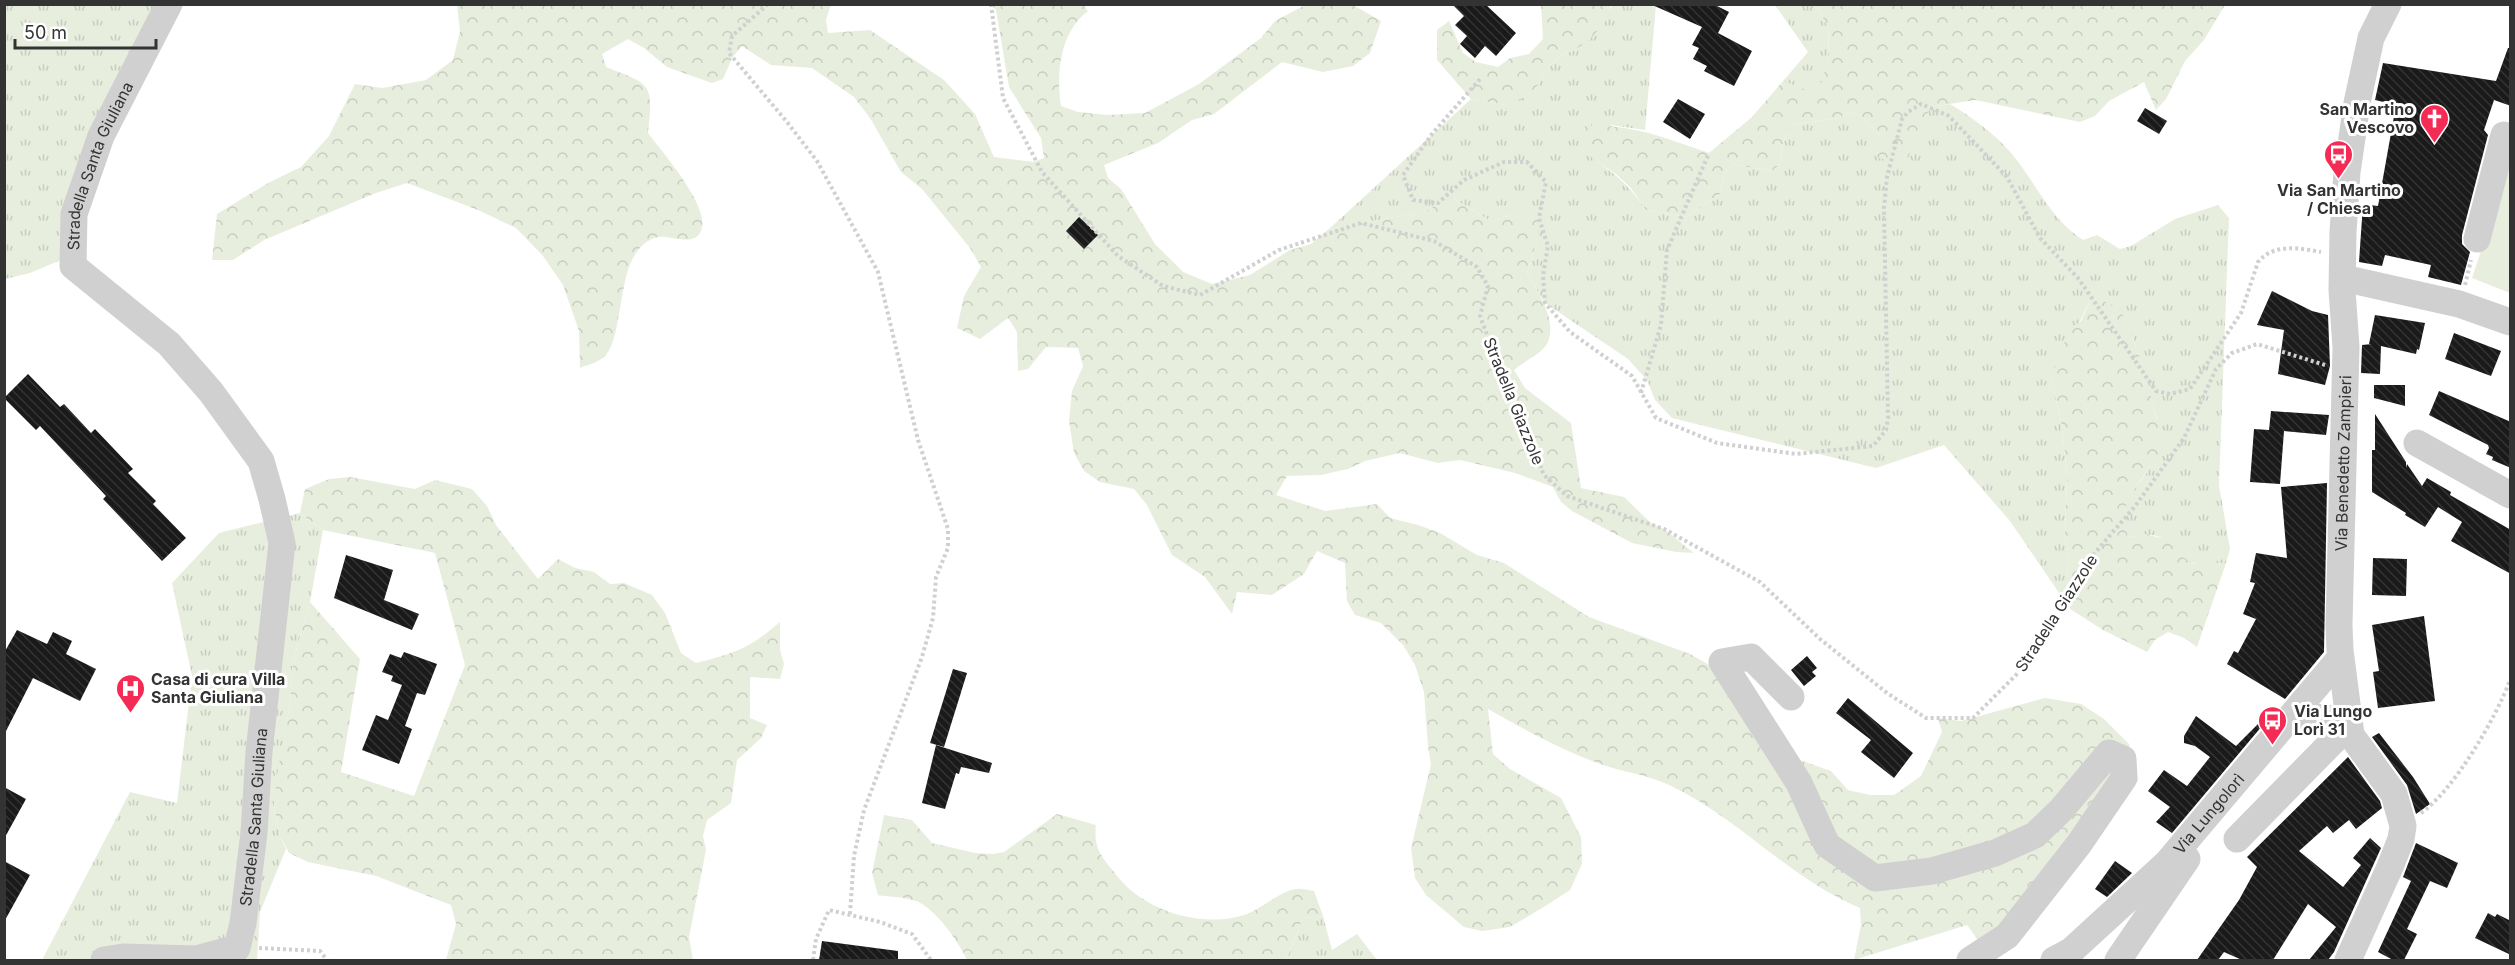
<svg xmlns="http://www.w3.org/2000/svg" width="2515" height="965" viewBox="0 0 2515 965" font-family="Inter,sans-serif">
<defs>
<pattern id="grass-tufts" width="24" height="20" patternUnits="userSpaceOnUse" patternTransform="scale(1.5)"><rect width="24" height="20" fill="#e8eede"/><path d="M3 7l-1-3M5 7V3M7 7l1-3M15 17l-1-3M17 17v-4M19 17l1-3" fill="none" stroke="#c7cdbf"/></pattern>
<pattern id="forest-crowns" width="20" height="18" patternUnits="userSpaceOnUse" patternTransform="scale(1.5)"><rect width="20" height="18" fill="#e8eede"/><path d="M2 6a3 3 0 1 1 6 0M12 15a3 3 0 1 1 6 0" fill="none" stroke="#c7cdbf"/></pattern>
<pattern id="building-back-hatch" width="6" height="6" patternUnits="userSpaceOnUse" patternTransform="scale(1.5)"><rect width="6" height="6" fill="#1a1a1a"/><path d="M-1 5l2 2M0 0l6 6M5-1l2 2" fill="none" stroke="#333"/></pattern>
</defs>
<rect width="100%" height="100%" fill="#fff"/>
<g fill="url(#grass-tufts)">
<polygon points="4,5 176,5 99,172 75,254 30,273 5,279"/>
<path d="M1611 5H1656L1645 130 1611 125 1594 160C1618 175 1630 187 1646 210L1686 217 1720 194 1724 175 1732 164 1772 171 1781 163 1782 146 1789 125 1839 118 1849 112 1863 117 1881 137 1930 107 1950 104C1973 118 1994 133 2012 154 2036 183 2051 220 2083 240L2097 235 2120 249 2131 246 2175 219 2218 205 2229 218 2219 485 2230 549 2226 563C2216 563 2201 567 2193 563 2163 552 2176 527 2128 537L2123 519 2128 498 2145 475 2161 447 2156 415 2133 337 2091 299 2051 378 2062 426 2067 475 2065 535 2068 551 2067 581 2070 609 2010 521 1944 445 1876 468 1672 418 1655 400 1647 380 1628 359 1545 303 1527 274 1538 237 1522 210 1492 222 1448 195 1429 211 1329 229 1471 99 1505 105 1534 91 1549 66 1561 55 1575 50 1612 6Z"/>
<polygon points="1775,5 1815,5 1828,26 1829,58 1821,87 1809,92 1783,81 1808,52"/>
<polygon points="300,513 323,530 310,602 293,661 290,704 274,806 280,836 286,849 260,912 257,960 42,960 130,792 177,803 192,676 172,583 219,533"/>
<polygon points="1323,916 1332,950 1357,934 1377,960 1282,960 1287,958 1303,918"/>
</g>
<g fill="url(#forest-crowns)">
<polygon points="1611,4 1604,24 1590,39 1575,50 1561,55 1549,66 1534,91 1525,98 1505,105 1471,99 1437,60 1437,30 1449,21 1463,53 1476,62 1498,67 1510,58 1529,54 1543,39 1541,5"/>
<path d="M457 5H835L830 7 826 20 828 33 870 30 944 80 975 114 994 157 1033 162 1044 158 1041 138 1009 87 996 10 991 5H1084L1088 11C1060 32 1056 73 1061 106L1078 112 1108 115 1145 113 1199 84 1261 38 1275 21 1305 5H1353L1381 21 1370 53 1353 66 1323 72 1282 62 1214 114 1192 120 1158 143 1104 165 1108 178 1121 189 1155 244 1183 272 1212 284 1250 275 1290 250 1311 244 1329 229 1428 211 1448 195 1492 222 1522 210 1539 218 1538 237 1527 274C1539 293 1558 321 1547 344 1541 354 1523 362 1514 370L1525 388 1571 423 1581 488 1624 497 1652 524 1664 529 1694 553 1676 552 1632 543 1572 511 1561 502 1553 487 1515 473 1460 460 1438 463 1400 453 1365 461 1348 469 1321 475 1287 476 1276 495 1325 511 1377 504 1390 518 1418 525 1440 533 1477 555 1504 563 1589 617 1690 654 1718 670 1766 730 1800 760 1831 771 1848 790 1870 795H1894L1921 776 1942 732 1938 718 1961 721 2045 698 2081 704 2104 719 2129 744 2138 780 2130 793 1993 960 1967 925 1854 960 1861 925 1860 908C1788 878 1738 817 1669 785 1648 775 1624 772 1603 765 1563 751 1525 730 1488 709L1493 754 1510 769 1561 798 1581 837 1582 864 1570 890 1547 905 1510 927 1482 931 1464 927 1426 895 1415 878 1411 848 1431 764 1428 747 1424 692 1415 665 1403 645 1381 623 1355 615 1347 601 1345 563 1317 551 1304 574 1272 595 1237 592 1232 614 1205 577 1172 555 1147 505 1134 489 1100 482 1084 471 1074 453 1069 421 1072 391 1083 366 1078 348 1046 347 1028 369 1018 371 1017 332 1008 318 980 339 957 328 964 296 981 267 970 248 922 189 901 172 870 118 854 97 812 68 771 65 742 46 732 58 723 79 712 83 667 67 644 48 628 39 602 54 606 67C653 85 653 84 648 133 662 152 707 203 702 227 698 249 672 235 658 237 646 239 637 250 632 260 620 282 620 342 605 356 599 362 588 365 580 368L579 331 563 285 543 256 516 228 478 210 407 183 376 193 264 240 233 260H212L217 214 268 183 301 167 329 136 355 84 382 88 426 80 453 60 460 31Z"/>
<path d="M1815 5H2225L2204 40 2185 61 2166 99 2156 110 2144 82 2109 101 2095 116 2080 122 1975 100 1930 107 1908 158 1891 161 1876 157 1881 137 1863 117 1849 112 1839 118 1789 125 1782 146 1781 163 1772 171 1732 164 1724 175 1720 194 1686 217 1646 210 1630 187 1616 174 1594 160 1580 145 1585 126C1634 124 1664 138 1709 153L1752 117 1783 81 1809 91 1820 87 1829 58 1828 26Z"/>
<path d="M2091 299C2105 300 2117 305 2125 318 2133 332 2164 433 2161 447 2161 451 2155 458 2152 463 2135 493 2118 499 2128 537L2145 534 2166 539 2181 556 2194 564 2226 563 2197 647 2184 638 2168 632 2155 640 2147 652 2103 630 2070 609 2067 581 2068 551 2065 535 2067 475 2062 426 2051 378 2070 328 2081 321Z"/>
<path d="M350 477 415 489 435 480 472 489 487 506 496 525 538 579 558 559 575 568 594 572 610 584 624 583 652 595 665 613 681 653 696 663C735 653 750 648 780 622V650L784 664 780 679 750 677V718L767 725 761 738 737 760 731 803 707 820 703 836 706 850 689 937 693 960H446L456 924 451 905 376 876 308 862 289 853 280 836 274 806 277 775 290 704 293 661 310 602 360 659 341 772 414 796 465 665 435 553 323 530 300 513 305 489 329 479Z"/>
<path d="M1057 814 1096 825C1093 850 1103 858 1118 877 1146 912 1204 929 1247 914 1262 908 1281 891 1296 889 1301 888 1308 890 1314 891L1323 916 1303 918 1287 958 1282 960H967C959 942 935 908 916 901 905 897 890 897 878 895L872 873 884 815 912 820 932 843 975 853 993 854 1004 852Z"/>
</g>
<polygon fill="#e8eede" points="2510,163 2510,293 2472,278"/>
<g fill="url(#building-back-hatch)">
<polygon points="1452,4 1485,4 1516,33 1496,56 1485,46 1475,58 1460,44 1467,36 1455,25 1464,16"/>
<polygon points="1650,4 1713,4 1729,12 1718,33 1752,51 1734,86 1704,71 1707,66 1693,59 1699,48 1692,45 1702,27"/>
<polygon points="2508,48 2511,48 2511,106 2494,100 2484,130 2488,135 2462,235 2462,244 2470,252 2461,285 2428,277 2431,265 2385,255 2382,266 2359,262 2363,204 2378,206 2396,105 2375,100 2383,63 2496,81"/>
<polygon points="1678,99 1705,114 1690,139 1663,122"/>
<polygon points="2145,108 2167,121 2159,134 2137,121"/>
<polygon points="1079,217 1098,235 1084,249 1066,231"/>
<polygon points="2272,291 2312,311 2328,315 2330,366 2325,385 2278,374 2284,330 2257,325"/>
<polygon points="2375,315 2425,323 2419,350 2417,349 2416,354 2381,346 2380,374 2361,373 2362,345 2372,344 2369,344"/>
<polygon points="2454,333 2501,351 2491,376 2445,359"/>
<polygon points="28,374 60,407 64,404 91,433 95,429 133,469 128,473 156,501 153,504 186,538 162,561 103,499 106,496 40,426 36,430 4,398"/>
<polygon points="2374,385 2405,385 2405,406 2374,398"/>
<polygon points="2439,391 2511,422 2511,468 2492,460 2493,457 2486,454 2489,448 2488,445 2429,415"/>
<polygon points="2271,411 2329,415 2326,435 2284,431 2280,484 2250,482 2254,429 2269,430"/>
<polygon points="2375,414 2406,462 2406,468 2407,464 2422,486 2427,478 2451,492 2450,495 2511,530 2511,574 2451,541 2462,522 2438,507 2425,527 2405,515 2406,513 2372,492 2372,450 2375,450"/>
<polygon points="2327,483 2324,652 2285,699 2227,664 2234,651 2238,653 2256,619 2243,614 2255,583 2250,582 2256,553 2287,558 2281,487"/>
<polygon points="346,555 393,570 384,600 419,614 412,630 334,598"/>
<polygon points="2373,558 2407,559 2406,596 2372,595"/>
<polygon points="2424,616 2435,701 2378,708 2373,672 2379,671 2372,625"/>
<polygon points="17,630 47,644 53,632 72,641 66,654 96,669 80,701 33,678 4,735 4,653"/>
<polygon points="404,652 437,664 425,695 417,693 405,726 412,729 399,764 362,750 376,715 388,720 402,685 391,681 393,676 382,672 390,654 401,658"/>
<polygon points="1807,656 1817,668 1812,672 1816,676 1804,686 1791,670"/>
<polygon points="953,669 967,673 944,747 930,743"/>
<polygon points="1848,698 1913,753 1894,778 1861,752 1871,740 1836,713"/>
<polygon points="2271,711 2273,713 2172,833 2156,822 2170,807 2148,791 2164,770 2187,786 2210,757 2195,746 2184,743 2184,736 2196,716 2236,746"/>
<polygon points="2379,733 2413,777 2430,804 2416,814 2407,785 2372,737"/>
<polygon points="936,745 992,763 989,773 961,767 959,774 956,773 945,809 922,803"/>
<polygon points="2348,757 2380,801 2382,808 2356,829 2349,820 2333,833 2327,826 2299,851 2343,887 2361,865 2353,858 2370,838 2381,848 2334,952 2328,960 2309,960 2336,927 2308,904 2273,960 2242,960 2224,952 2218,960 2197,960 2239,900 2257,867 2247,857"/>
<polygon points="4,787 26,799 4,839"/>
<polygon points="2416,843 2458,863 2447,888 2430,881 2407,929 2417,934 2404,960 2393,960 2378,952 2411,881 2403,877"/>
<polygon points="4,861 30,875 4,922"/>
<polygon points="2115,861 2132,873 2107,897 2095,889"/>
<polygon points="2488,913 2495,917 2497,914 2511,921 2511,955 2475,938"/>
<polygon points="822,941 898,951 898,960 819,960"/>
</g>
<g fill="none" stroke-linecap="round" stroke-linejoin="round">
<g stroke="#d0d0d0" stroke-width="4" stroke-dasharray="3 3" stroke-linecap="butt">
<polyline points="768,4 732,36 729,53 787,122 817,161 878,272 918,440 948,529 948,548 936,577 933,618 922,657 864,810 854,856 850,914"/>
<polyline points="991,4 1003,98 1042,172 1118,256 1163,286 1200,295 1279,250 1361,223 1434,241 1477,267 1488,286 1480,316 1499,367 1544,475 1567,496 1664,529 1760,582 1820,639 1887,693 1926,718 1973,718 2021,670 2082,568 2136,505 2184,438 2216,369 2232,353 2257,344 2325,365"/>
<path d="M1480 79 1432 134 1403 175 1413 200 1438 203 1464 180 1504 162H1527L1546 182 1539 218 1548 246 1543 275 1545 303 1570 332 1632 376 1656 418 1717 443 1796 454 1873 446 1886 430 1888 418 1884 208 1887 177 1902 119 1908 112 1921 104 1949 116 2007 177 2040 238 2078 278 2156 391 2170 394 2190 389 2241 313 2258 262C2274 243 2299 248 2321 252"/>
<polyline points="2465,285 2471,260"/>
<polyline points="1641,393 1661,325 1667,250 1709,153"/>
<path d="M2421 813C2454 790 2496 718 2510 680"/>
<polyline points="259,948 320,951 327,960"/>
<polyline points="813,960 816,939 829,910 880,922 912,934 931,960"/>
</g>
<g stroke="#d0d0d0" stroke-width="27">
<polyline points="2477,239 2504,135 2510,138"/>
<polyline points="2343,278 2459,304 2510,322"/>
<polyline points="2417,443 2510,495"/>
<polyline points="1791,697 1751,657 1722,662 1799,783 1827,845 1875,878 1932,871 1995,853 2035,835 2061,810 2109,753 2123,759 2124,778 2079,844 2007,936 1970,960"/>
<path d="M2308 718C2331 716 2334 718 2351 735"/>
<polyline points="2237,839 2345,729"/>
<path id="s1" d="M104 960 123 957 196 959 237 948 243 923 254 833 259 752 282 543 272 499 261 461 211 392 169 344 73 266 74 214 101 136 169 4"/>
<path id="s2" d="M2054 960 2071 951 2167 863 2336 663"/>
<polyline points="2118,960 2187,859"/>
<path id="s3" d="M2348 960 2390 867 2401 839 2403 826 2394 794 2351 735 2340 650 2339 625 2346 347 2342 290 2343 232 2347 172 2357 103 2371 38 2388 4"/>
</g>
</g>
<defs>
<symbol id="church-pin" viewBox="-11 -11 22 30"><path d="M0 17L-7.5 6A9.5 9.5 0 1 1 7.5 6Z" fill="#f42b55" stroke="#fff"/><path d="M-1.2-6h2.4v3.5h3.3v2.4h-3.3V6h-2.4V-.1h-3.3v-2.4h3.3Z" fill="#fff"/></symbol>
<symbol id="bus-pin" viewBox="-11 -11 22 30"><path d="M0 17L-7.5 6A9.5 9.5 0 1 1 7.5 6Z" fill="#f42b55" stroke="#fff"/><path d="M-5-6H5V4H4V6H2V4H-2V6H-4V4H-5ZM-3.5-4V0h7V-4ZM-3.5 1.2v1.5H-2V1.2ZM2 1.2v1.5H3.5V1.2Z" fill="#fff"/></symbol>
<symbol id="hospital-pin" viewBox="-11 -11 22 30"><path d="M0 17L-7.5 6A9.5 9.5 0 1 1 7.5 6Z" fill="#f42b55" stroke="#fff"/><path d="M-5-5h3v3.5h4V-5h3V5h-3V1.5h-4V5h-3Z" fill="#fff"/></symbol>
</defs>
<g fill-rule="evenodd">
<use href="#church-pin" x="2418" y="102" width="33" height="45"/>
<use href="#bus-pin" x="2322" y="138" width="33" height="45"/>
<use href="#hospital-pin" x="114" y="672" width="33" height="45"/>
<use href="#bus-pin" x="2256" y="704" width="33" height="45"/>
</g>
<g text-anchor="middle" stroke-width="6" stroke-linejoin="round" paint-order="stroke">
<g font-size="16" font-weight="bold" fill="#333" stroke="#fff" text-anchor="start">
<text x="2414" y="115" text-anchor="end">San Martino<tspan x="2414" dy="18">Vescovo</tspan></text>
<text x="2339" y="196" text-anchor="middle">Via San Martino<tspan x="2339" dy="18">/ Chiesa</tspan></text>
<text x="151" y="685">Casa di cura Villa<tspan x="151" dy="18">Santa Giuliana</tspan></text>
<text x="2294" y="717">Via Lungo<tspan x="2294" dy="18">Lorì 31</tspan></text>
</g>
<g font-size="16" fill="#333" stroke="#fff">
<text dy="6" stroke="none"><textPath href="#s1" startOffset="1005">Stradella Santa Giuliana</textPath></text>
<text transform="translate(1514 401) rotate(68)" y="6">Stradella Giazzole</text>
<text dy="6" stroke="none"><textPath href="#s3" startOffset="524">Via Benedetto Zampieri</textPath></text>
<text transform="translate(2056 613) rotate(-57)" y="6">Stradella Giazzole</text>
<text dy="6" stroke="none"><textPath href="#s2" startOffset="214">Via Lungolorì</textPath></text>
<text dy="6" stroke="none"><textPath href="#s1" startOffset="267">Stradella Santa Giuliana</textPath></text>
</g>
</g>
<rect width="2515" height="965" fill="none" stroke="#333333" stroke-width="12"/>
<path d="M15 39v9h141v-9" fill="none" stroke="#333333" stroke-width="3"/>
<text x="24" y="39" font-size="18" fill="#333333" stroke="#ffffff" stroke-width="4.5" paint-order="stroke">50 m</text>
</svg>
